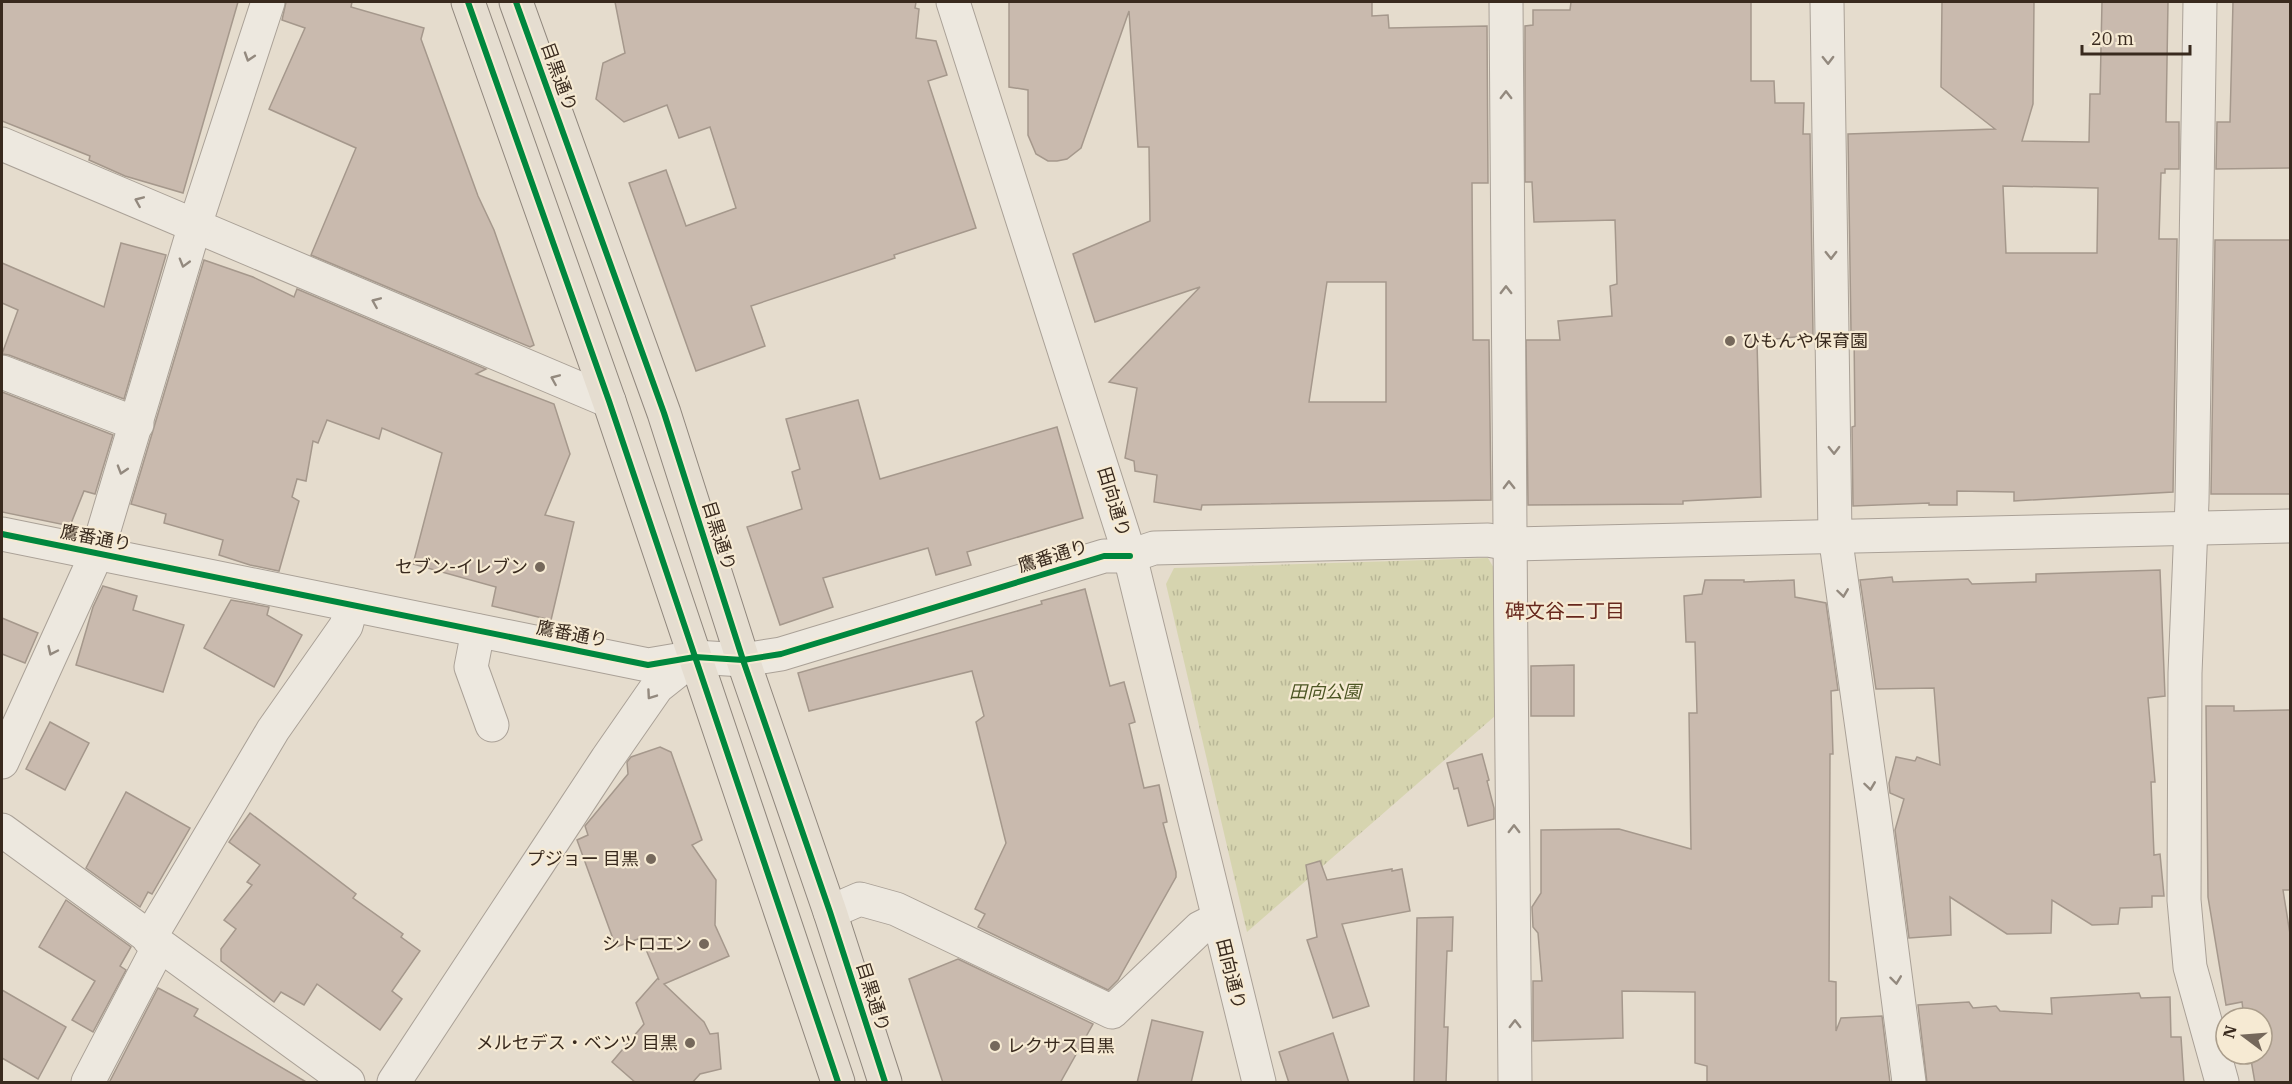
<svg xmlns="http://www.w3.org/2000/svg" width="2292" height="1084" viewBox="0 0 2292 1084" font-family="'IBM Plex Serif','Noto Sans JP',serif">
<defs>
<pattern id="park-tufts" width="24" height="20" patternUnits="userSpaceOnUse" patternTransform="scale(1.5)"><rect width="24" height="20" fill="#d6d4af"/><path d="M3 7l-1-3M5 7V3M7 7l1-3M15 17l-1-3M17 17v-4M19 17l1-3" fill="none" stroke="#b8b696"/></pattern>
</defs>
<rect width="100%" height="100%" fill="#e5dccd"/>
<polygon fill="url(#park-tufts)" points="1488,558 1495,570 1495,716 1247,932 1166,584 1174,568"/>
<g fill="#c9baae" stroke="#a5988c" stroke-width="1.5" fill-rule="evenodd">
<polygon points="2,2 238,2 183,193 125,176 89,160 90,156 2,121"/>
<polygon points="286,2 352,2 351,7 424,28 421,39 478,196 494,230 534,345 530,347 311,255 356,148 269,109 305,28 282,20"/>
<polygon points="615,2 916,2 915,8 919,9 916,38 936,41 947,75 928,81 976,228 894,255 895,258 751,306 765,346 696,371 629,183 666,170 686,226 736,208 710,127 679,138 667,105 624,122 596,99 603,63 625,53"/>
<path d="M1009 2H1372V16L1388 15 1389 28 1487 26 1488 183H1472L1473 340H1489L1491 500 1202 505 1201 510 1154 502 1157 475 1135 471 1134 461 1125 458 1137 388 1109 382 1200 287 1095 322 1073 254 1150 221 1149 147H1138L1129 11 1081 148 1067 159 1057 161H1048L1036 154 1028 135V90L1009 87ZM1327 282H1386V402H1309Z"/>
<polygon points="1571,2 1751,2 1751,81 1774,81 1775,103 1804,103 1803,134 1810,134 1813,335 1757,341 1761,497 1683,501 1683,504 1528,505 1526,340 1560,340 1558,321 1612,316 1610,286 1617,284 1615,220 1534,222 1532,182 1525,182 1525,26 1533,25 1533,10 1570,10"/>
<path d="M1942 2H2034L2033 104 2022 141 2089 142 2090 94H2100L2102 2H2168L2166 122H2179V169H2165V173H2161L2159 239H2177L2173 492 2014 501V492L1957 491V505H1929V503L1853 506 1852 427 1855 426 1854 331H1851L1848 134 1995 129 1941 87ZM2003 186 2098 188 2097 253H2006Z"/>
<polygon points="2233,2 2290,2 2290,168 2216,169 2217,122 2230,122"/>
<polygon points="2215,240 2290,240 2290,494 2211,494"/>
<polygon points="121,243 166,255 124,399 9,355 2,354 18,310 2,303 2,263 104,307"/>
<polygon points="204,260 253,277 294,297 297,289 486,369 476,374 554,404 570,454 545,515 574,522 551,620 492,606 496,587 413,564 442,453 382,428 379,439 327,420 318,443 313,441 306,481 297,479 292,497 299,501 279,571 250,565 219,555 223,540 164,523 166,514 131,504"/>
<polygon points="2,392 113,435 95,494 84,491 70,526 2,512"/>
<polygon points="858,400 880,479 1057,427 1083,518 967,552 971,565 936,575 928,548 823,578 833,607 780,625 747,527 802,509 792,472 800,469 786,419"/>
<polygon points="2160,570 2165,696 2148,698 2155,782 2151,782 2154,855 2160,854 2164,896 2152,896 2152,907 2120,908 2118,924 2092,925 2052,900 2051,933 2007,934 1950,897 1951,935 1909,938 1895,830 1904,799 1890,793 1889,783 1896,757 1915,761 1917,757 1940,765 1934,688 1876,689 1860,580 1892,577 1893,582 1968,579 1972,584 2036,582 2036,574"/>
<polygon points="1705,580 1744,580 1744,582 1794,580 1795,597 1826,603 1838,690 1831,691 1833,754 1830,754 1829,981 1836,982 1836,1031 1841,1018 1882,1016 1890,1083 1707,1083 1707,1066 1695,1063 1695,992 1622,991 1623,1038 1533,1041 1533,981 1542,981 1538,933 1533,927 1532,907 1541,893 1541,830 1619,829 1691,849 1689,713 1697,713 1695,642 1686,642 1684,596 1702,594"/>
<polygon points="103,586 137,596 133,610 184,625 163,692 76,665 93,607"/>
<polygon points="1085,589 1110,686 1124,682 1135,722 1129,724 1144,788 1159,785 1167,822 1163,823 1176,872 1176,877 1118,980 1108,990 978,927 985,914 975,909 1006,843 976,722 984,716 972,671 809,711 798,673 1042,604 1041,601"/>
<polygon points="231,600 269,607 267,615 302,635 274,687 204,648"/>
<polygon points="2,618 38,633 25,663 2,654"/>
<polygon points="1574,665 1574,716 1531,716 1531,666"/>
<polygon points="2206,706 2234,706 2234,711 2290,710 2290,890 2283,890 2290,934 2290,1083 2255,1083 2250,1054 2262,1054 2262,1018 2244,1018 2242,1002 2226,1005 2208,897"/>
<polygon points="50,722 89,743 65,790 26,769"/>
<polygon points="660,747 671,752 702,840 692,845 716,880 715,925 729,956 664,984 704,1022 710,1034 718,1033 721,1069 700,1074 692,1083 636,1083 612,1062 644,1024 636,1003 658,978 659,980 641,938 616,947 577,840 588,835 585,826 628,774 627,762 631,757"/>
<polygon points="1482,754 1489,780 1487,781 1494,808 1494,819 1468,826 1458,788 1454,789 1447,763"/>
<polygon points="126,792 190,828 152,894 148,892 140,907 86,868"/>
<polygon points="250,813 356,894 353,898 403,934 401,937 420,951 392,991 402,999 380,1030 317,984 304,1005 281,992 274,1002 221,961 221,949 236,929 224,920 252,885 247,882 260,865 229,842"/>
<polygon points="1320,861 1327,880 1392,869 1392,871 1402,869 1410,911 1342,924 1369,1006 1333,1018 1307,940 1317,937 1306,865"/>
<polygon points="66,900 131,947 120,966 126,970 93,1032 72,1020 95,981 39,947"/>
<polygon points="1453,917 1452,951 1447,951 1444,1027 1448,1027 1446,1083 1414,1083 1417,918"/>
<polygon points="958,959 1093,1024 1060,1083 943,1083 909,979"/>
<polygon points="158,988 198,1009 194,1016 308,1083 109,1083"/>
<polygon points="2,990 66,1027 38,1079 2,1058"/>
<polygon points="2139,993 2141,998 2170,997 2171,1037 2181,1037 2184,1083 1927,1083 1918,1005 1969,1002 1973,1008 1996,1006 2000,1011 2052,1014 2051,998"/>
<polygon points="1152,1020 1203,1032 1191,1083 1137,1083"/>
<polygon points="1333,1033 1349,1083 1289,1083 1279,1052"/>
</g>
<g fill="none" stroke-linecap="round" stroke-linejoin="round">
<defs>
<g id="minor">
<polyline points="953,2 1130,556 1259,1082"/>
<path d="M1506 2C1506 362 1513 722 1515 1082"/>
<polyline points="1827,2 1835,535 1876,828 1909,1082"/>
<polyline points="2200,2 2192,501 2185,673 2184,900 2190,967 2222,1082"/>
<polyline points="2,144 609,401"/>
<polyline points="2,372 137,424"/>
<polyline points="2,534 648,665 695,657 743,660 781,654 1104,556 1130,556 1154,548 1488,540 1510,544 2290,526"/>
<polyline points="478,631 471,667 492,725"/>
<polyline points="2,762 97,553 195,225 268,2"/>
<polyline points="2,830 348,1082"/>
<polyline points="830,912 860,899 896,909 1112,1012 1200,928 1218,919"/>
<polyline points="149,939 273,730 346,626 352,605"/>
<polyline points="88,1082 159,946"/>
<polyline points="394,1082 607,759 657,687 691,660"/>
</g>
<g id="major">
<polyline points="468,2 609,401 838,1082"/>
<polyline points="516,2 664,413 743,660 830,912 885,1082"/>
</g>
</defs>
<use href="#minor" stroke="#aaa197" stroke-width="35"/>
<use href="#major" stroke="#90877d" stroke-width="35"/>
<use href="#minor" stroke="#ede8df" stroke-width="33"/>
<use href="#major" stroke="#e5ddd0" stroke-width="33"/>
<defs>
<g id="cycleway">
<polyline points="468,2 609,401 838,1082"/>
<polyline points="516,2 664,413 743,660 830,912 885,1082"/>
<polyline points="2,534 648,665 695,657 743,660 781,654 1104,556 1130,556"/>
</g>
</defs>
<use href="#cycleway" stroke="#f6ead3" stroke-width="10"/>
<use href="#cycleway" stroke="#00873e" stroke-width="6"/>
</g>
<defs><path id="oneway-chevron" d="M-2-3.5L2.5 0L-2 3.5" fill="none" stroke-width="1.6" stroke-linecap="round" stroke-linejoin="round" transform="scale(1.5)"/></defs>
<g stroke="#93897e">
<use href="#oneway-chevron" transform="translate(249 57) rotate(108)"/>
<use href="#oneway-chevron" transform="translate(1828 60) rotate(89)"/>
<use href="#oneway-chevron" transform="translate(1506 95) rotate(-90)"/>
<use href="#oneway-chevron" transform="translate(139 201) rotate(-157)"/>
<use href="#oneway-chevron" transform="translate(1831 255) rotate(89)"/>
<use href="#oneway-chevron" transform="translate(184 263) rotate(106)"/>
<use href="#oneway-chevron" transform="translate(1506 290) rotate(-90)"/>
<use href="#oneway-chevron" transform="translate(376 302) rotate(-157)"/>
<use href="#oneway-chevron" transform="translate(555 379) rotate(-157)"/>
<use href="#oneway-chevron" transform="translate(1834 450) rotate(89)"/>
<use href="#oneway-chevron" transform="translate(122 470) rotate(107)"/>
<use href="#oneway-chevron" transform="translate(1509 485) rotate(-91)"/>
<use href="#oneway-chevron" transform="translate(1843 593) rotate(82)"/>
<use href="#oneway-chevron" transform="translate(52 651) rotate(115)"/>
<use href="#oneway-chevron" transform="translate(651 695) rotate(125)"/>
<use href="#oneway-chevron" transform="translate(1870 786) rotate(82)"/>
<use href="#oneway-chevron" transform="translate(1514 829) rotate(-90)"/>
<use href="#oneway-chevron" transform="translate(1896 980) rotate(83)"/>
<use href="#oneway-chevron" transform="translate(1515 1024) rotate(-90)"/>
</g>
<g fill="#75685b" stroke="#f6ead3" stroke-width="2">
<circle cx="1730" cy="341" r="6"/>
<circle cx="540" cy="567" r="6"/>
<circle cx="651" cy="859" r="6"/>
<circle cx="704" cy="944" r="6"/>
<circle cx="690" cy="1043" r="6"/>
<circle cx="995" cy="1046" r="6"/>
</g>
<g text-anchor="middle" stroke-width="4.5" stroke-linejoin="round" paint-order="stroke">
<g font-size="18" fill="#392a1e" stroke="#f6ead3">
<text transform="translate(559 77) rotate(70)" y="6">目黒通り</text>
<text transform="translate(1114 502) rotate(73)" y="6">田向通り</text>
<text transform="translate(719 536) rotate(72)" y="6">目黒通り</text>
<text transform="translate(96 538) rotate(11)" y="6">鷹番通り</text>
<text transform="translate(1053 556) rotate(-17)" y="6">鷹番通り</text>
<text transform="translate(572 634) rotate(11)" y="6">鷹番通り</text>
<text transform="translate(1231 974) rotate(76)" y="6">田向通り</text>
<text transform="translate(873 997) rotate(72)" y="6">目黒通り</text>
</g>
<g font-size="18" fill="#392a1e" stroke="#f6ead3" text-anchor="end">
<text x="1742" y="347" text-anchor="start">ひもんや保育園</text>
<text x="528" y="573">セブン-イレブン</text>
<text x="639" y="865">プジョー 目黒</text>
<text x="692" y="950">シトロエン</text>
<text x="678" y="1049">メルセデス・ベンツ 目黒</text>
<text x="1007" y="1052" text-anchor="start">レクサス目黒</text>
</g>
<g font-size="18" font-style="italic" fill="#4d5624" stroke="#f6ead3">
<text x="1325" y="698">田向公園</text>
</g>
<g font-size="20" fill="#67281d" stroke="#f6ead3">
<text x="1565" y="618">碑文谷二丁目</text>
</g>
</g>
<rect width="2292" height="1084" fill="none" stroke="#392a1e" stroke-width="6"/>
<g transform="translate(2244 1036) rotate(286)"><circle r="28" fill="#f6ead3" stroke="#aa9d8b" stroke-width="1.5"/>
<path d="M0-4.5L10 22L0 15L-10 22Z" fill="#75685b"/>
<text y="-9" font-size="16" font-weight="bold" text-anchor="middle" fill="#392a1e">N</text>
</g>
<path d="M2082 45v9h108v-9" fill="none" stroke="#392a1e" stroke-width="3"/>
<text x="2091" y="45" font-size="18" fill="#392a1e" stroke="#f6ead3" stroke-width="4.5" paint-order="stroke">20 m</text>
</svg>
